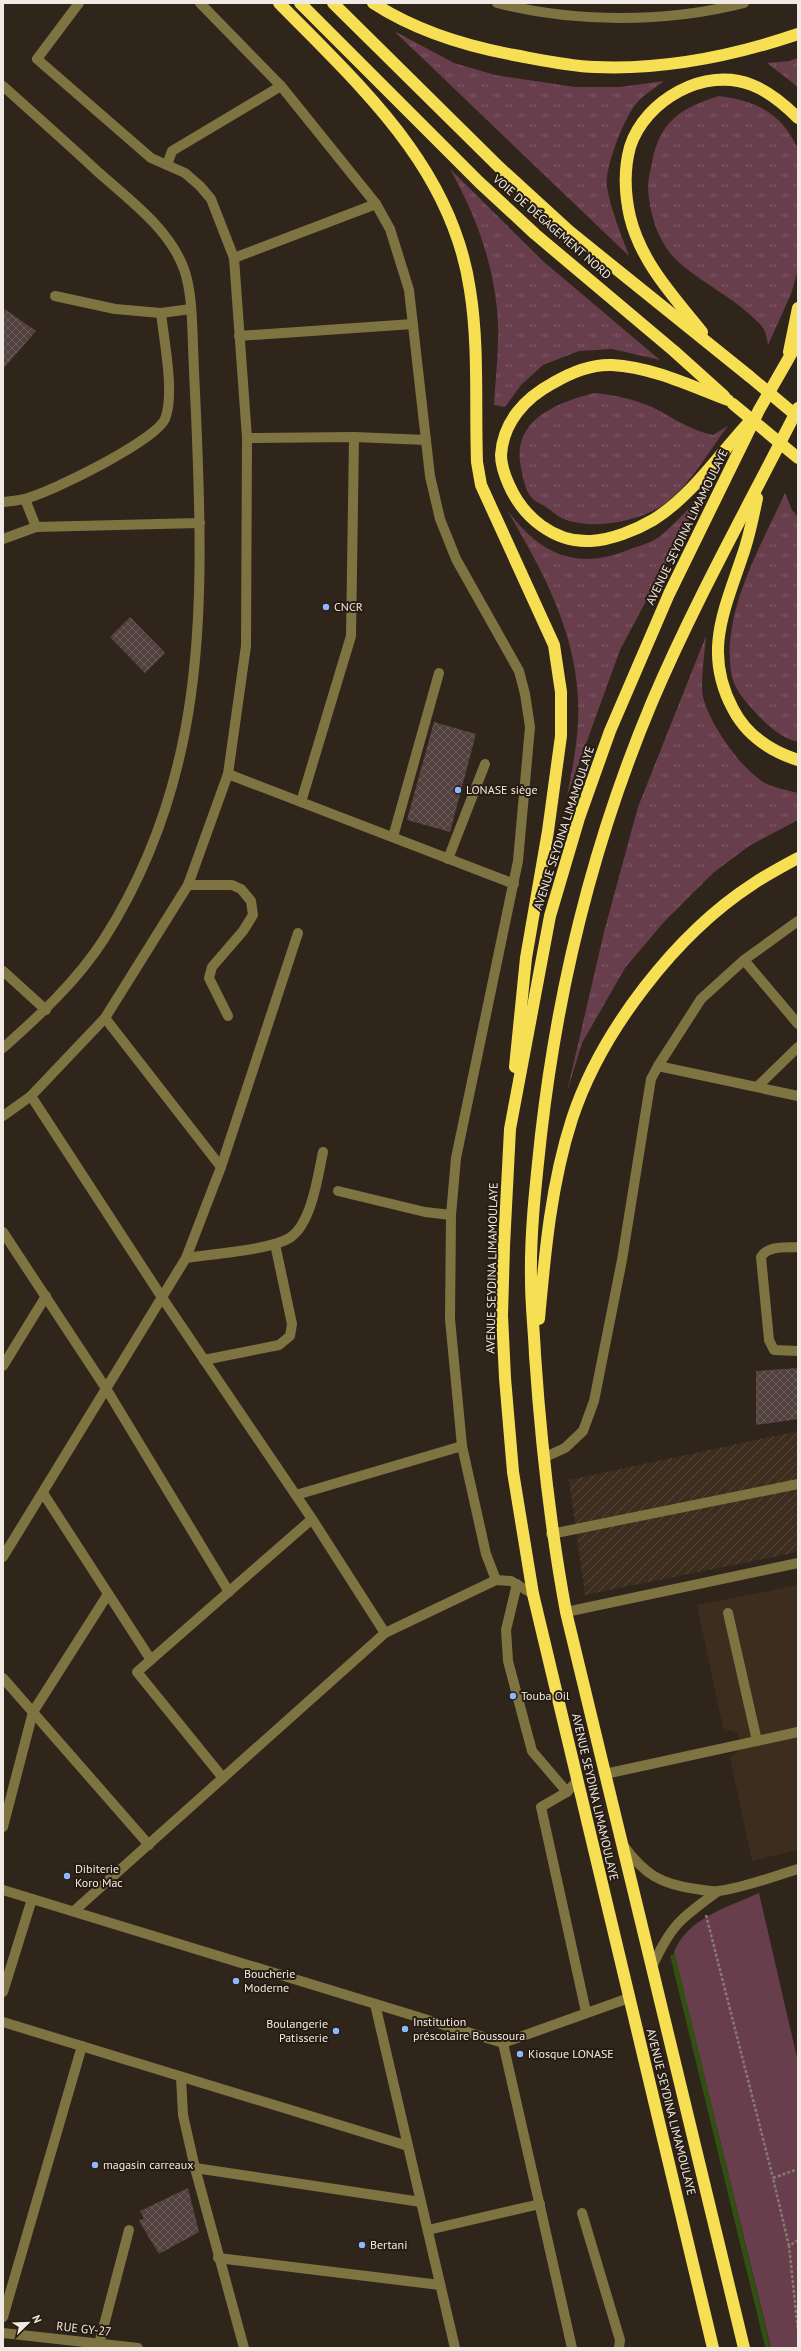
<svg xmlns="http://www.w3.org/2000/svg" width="801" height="2351" viewBox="0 0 801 2351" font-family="'PT Sans',sans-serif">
<defs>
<pattern id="industrial-furrows" width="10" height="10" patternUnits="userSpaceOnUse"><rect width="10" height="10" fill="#3d2d1e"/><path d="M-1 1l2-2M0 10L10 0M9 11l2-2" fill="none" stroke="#5a4b3f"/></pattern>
<pattern id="grass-tufts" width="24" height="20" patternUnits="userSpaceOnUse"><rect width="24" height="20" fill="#683e4c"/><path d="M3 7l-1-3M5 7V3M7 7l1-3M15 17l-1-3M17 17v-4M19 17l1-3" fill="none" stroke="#7e5a66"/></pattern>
<pattern id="building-cross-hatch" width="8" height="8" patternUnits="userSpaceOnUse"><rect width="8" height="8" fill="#51403d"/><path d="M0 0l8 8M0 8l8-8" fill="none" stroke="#6a5c59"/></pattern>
</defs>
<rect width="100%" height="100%" fill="#30251b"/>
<polygon fill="#3d2d1e" points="798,1585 798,1850 752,1861 730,1758 741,1749 738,1733 723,1728 697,1605"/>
<polygon fill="url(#industrial-furrows)" points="798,1431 798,1552 585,1595 569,1480"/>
<g fill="url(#grass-tufts)">
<path d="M394 31 454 63 495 75 575 87H620L664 81C655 88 643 95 636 104 624 118 604 169 607 187 611 211 621 234 629 256Z"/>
<polygon points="798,58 798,87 767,63 789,61"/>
<path d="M719 96C756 101 781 112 798 149V270L791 294 768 345C765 326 762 326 748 313 728 295 703 283 682 265 659 247 649 214 648 186 648 178 651 170 652 162 660 121 681 108 719 96Z"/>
<path d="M450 169 544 262 660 360 612 349 579 351 543 365 521 385 505 407 494 405C496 371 501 335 496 301 490 253 473 210 450 169Z"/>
<path d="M594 393C615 395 634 399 654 408 674 418 691 431 713 435L728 426C708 452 693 481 667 502 644 521 595 530 566 520 559 518 552 511 546 507 541 504 534 501 531 497 525 490 523 477 521 468 511 420 556 403 594 393Z"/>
<path d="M785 493 792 510 798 517V742C781 738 767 725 756 713 745 701 733 688 731 672 722 611 761 546 785 493Z"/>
<path d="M703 494 620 650 567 796C571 776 575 756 577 736 586 651 549 581 507 510 540 554 575 571 628 550 638 546 651 543 659 537 675 524 689 508 703 494Z"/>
<path d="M706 636C705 651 700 684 703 697 710 725 741 769 765 783 774 788 788 790 798 793V820L749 846 713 873 663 923 625 968 582 1043 567 1092 604 932 638 807Z"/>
</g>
<path fill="#683e4c" d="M759 1893 798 2062V2348H771L674 1952C687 1918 729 1907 759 1893Z"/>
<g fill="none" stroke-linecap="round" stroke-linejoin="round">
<polyline stroke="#315113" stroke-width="5" points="673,1957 768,2348"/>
</g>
<g fill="url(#building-cross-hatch)">
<polygon points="3,308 36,331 3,369"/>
<polygon points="130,617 165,653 145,673 110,637"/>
<polygon points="434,722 476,734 450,832 407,820"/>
<polygon points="798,1368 798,1419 756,1425 756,1371"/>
<polygon points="188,2188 199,2232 159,2254 139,2221 144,2218 140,2211"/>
</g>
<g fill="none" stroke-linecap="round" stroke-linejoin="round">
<g stroke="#857b73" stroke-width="2.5" stroke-dasharray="3 2" stroke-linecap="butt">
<polyline points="706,1915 773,2178"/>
<polyline points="798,2240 789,2246 798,2331"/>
<polyline points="789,2246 773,2178 795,2170"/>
</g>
<g stroke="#7d7442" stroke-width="10">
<polyline points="200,3 281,86 376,204 390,229 409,290 430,476 440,519 456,559 519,671 525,694 530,727 518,861 456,1158 451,1215 450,1319 462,1446 486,1554 496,1580"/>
<path d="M497 3C574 23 667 23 744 3"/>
<path d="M3 86C34 114 66 142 97 171 128 199 169 228 184 269 192 292 192 321 193 345 194 377 196 408 197 439 204 618 204 782 104 939 77 981 40 1015 3 1048"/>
<polyline points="167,165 172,151 281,86"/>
<polyline points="234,258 376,204"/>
<polyline points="55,296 115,309 161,313 191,309"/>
<polyline points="239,336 413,324"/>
<polyline points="247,438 354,437 426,440"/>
<polyline points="25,499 36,527 200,523"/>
<path d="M3 502C10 501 17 501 24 499 50 493 155 441 165 419 175 394 164 341 161 313"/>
<polyline points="3,539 36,527"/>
<polyline points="228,774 514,884"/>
<polyline points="301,802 351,636 354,437"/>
<polyline points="393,837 439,673"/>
<polyline points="448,859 485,764"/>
<polyline points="188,885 232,885 241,889 251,901 253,915 243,931 212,967 209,978 228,1016"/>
<polyline points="744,960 798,1024"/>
<polyline points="3,971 46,1010"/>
<polyline points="105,1018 221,1167"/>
<polyline points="658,1066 701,999 744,960 798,921"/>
<polyline points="757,1087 798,1047"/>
<polyline points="31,1096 163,1299 312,1519 385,1633"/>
<polyline points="3,1116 31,1096 105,1018 188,885 228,774 246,646 247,438 234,258 211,199 200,186 185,173 151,158 37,59 79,3"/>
<polyline points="338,1191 425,1212 451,1215"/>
<polyline points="3,1232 107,1390 229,1592"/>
<path d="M798 1247C786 1248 768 1245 761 1257L769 1340 774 1350 798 1351"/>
<path d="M186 1258C211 1254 272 1250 291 1237 312 1222 318 1175 323 1152"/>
<polyline points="204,1360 279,1345 290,1336 292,1324 275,1244"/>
<polyline points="3,1366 46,1296"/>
<polyline points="543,1458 565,1448 583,1431 594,1401 622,1260 651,1079 658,1066 798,1096"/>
<polyline points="43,1493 151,1660"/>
<polyline points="296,1495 462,1446"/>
<polyline points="551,1534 798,1484"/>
<polyline points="3,1557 186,1258 221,1167 298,933"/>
<polyline points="517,1584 506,1630 508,1661 532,1751 567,1792"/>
<polyline points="566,1612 798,1563"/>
<polyline points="728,1613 757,1741"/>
<polyline points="3,1678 149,1845"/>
<polyline points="605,1774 798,1732"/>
<polyline points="223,1778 137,1672 312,1519"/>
<polyline points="577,1781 567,1792 541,1807 586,2012"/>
<polyline points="3,1827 33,1712 108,1594"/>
<path d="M623 1845C644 1874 660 1884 696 1889 703 1890 711 1892 718 1891 740 1889 775 1876 798 1869"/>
<polyline points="3,1890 503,2043 629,1998"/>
<polyline points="74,1911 385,1633 496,1580 511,1581 533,1594"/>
<path d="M652 1967C671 1925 680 1919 717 1892"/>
<polyline points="3,1992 32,1899"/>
<polyline points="375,2004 455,2348"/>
<polyline points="3,2022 408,2146"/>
<polyline points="503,2043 572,2348"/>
<polyline points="181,2077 183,2115 195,2168 244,2348"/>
<polyline points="195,2168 421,2202"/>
<polyline points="582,2213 620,2340 619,2348"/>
<polyline points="428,2230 540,2204"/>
<polyline points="218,2258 440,2285"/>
<polyline points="3,2317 82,2046"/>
<polyline points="3,2333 138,2348"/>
<polyline points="99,2344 129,2230"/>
</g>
<g stroke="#f7df54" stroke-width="12">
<path d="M279 3C361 87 452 167 470 290 479 346 475 405 477 462L481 485 554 645 561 692V736L548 831 526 958 515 1067"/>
<polyline points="300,3 479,182 535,234 674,351 724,396"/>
<polyline points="333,3 499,167 569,231 749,376"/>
<path d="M373 3C416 31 465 46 514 55 541 60 568 66 595 67 664 70 733 56 798 34"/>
<path d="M702 332C673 296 641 262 630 217 625 195 624 169 630 147 645 100 705 66 752 85 770 92 784 104 798 118"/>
<polyline points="789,352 798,308"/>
<path d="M728 400C691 386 652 367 612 365 591 364 570 373 553 383 525 398 503 422 501 455 501 465 505 476 509 485 523 517 554 543 591 541 611 540 636 530 653 520 692 496 720 453 751 420"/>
<path d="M757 498C753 518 749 538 742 557 724 611 703 653 733 709 746 734 770 751 798 760"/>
<path d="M539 1319C545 1252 551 1184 572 1119 601 1031 676 934 753 884 768 874 783 866 798 858"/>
<polyline points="713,2348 533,1594 513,1472 505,1378 502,1315 504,1246 510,1129 550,916 579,818 610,731 669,594 759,410 798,342"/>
<path d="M744 2348 566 1612C550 1526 541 1443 535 1355 534 1330 531 1305 531 1280 530 1232 536 1182 541 1135 558 986 594 840 652 702 695 601 749 505 798 408"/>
</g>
<g stroke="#f7df54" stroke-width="12">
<polyline points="749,376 798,417"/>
<polyline points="733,404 798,458"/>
</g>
</g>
<g fill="#8db9fc" stroke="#261c12" stroke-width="1.5">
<circle cx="326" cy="607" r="4"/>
<circle cx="458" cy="790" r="4"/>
<circle cx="513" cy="1696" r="4"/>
<circle cx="67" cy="1876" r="4"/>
<circle cx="236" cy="1981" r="4"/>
<circle cx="405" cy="2029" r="4"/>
<circle cx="336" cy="2031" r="4"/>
<circle cx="520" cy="2054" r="4"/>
<circle cx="95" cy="2165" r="4"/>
<circle cx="362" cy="2245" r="4"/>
</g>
<g text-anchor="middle" stroke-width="4" stroke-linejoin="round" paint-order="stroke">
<g font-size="12" fill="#f1e9e3" stroke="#261c12">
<text transform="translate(552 227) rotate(41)" y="4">VOIE DE DÉGAGEMENT NORD</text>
<text transform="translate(687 527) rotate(-64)" y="4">AVENUE SEYDINA LIMAMOULAYE</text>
<text transform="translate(564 828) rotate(-72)" y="4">AVENUE SEYDINA LIMAMOULAYE</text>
<text transform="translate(492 1268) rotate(-89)" y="4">AVENUE SEYDINA LIMAMOULAYE</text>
<text transform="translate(595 1797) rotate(77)" y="4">AVENUE SEYDINA LIMAMOULAYE</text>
<text transform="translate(671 2112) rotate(76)" y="4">AVENUE SEYDINA LIMAMOULAYE</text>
<text transform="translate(84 2329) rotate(6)" y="4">RUE GY-27</text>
</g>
<g font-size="12" fill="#f1e9e3" stroke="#261c12" text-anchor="start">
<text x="334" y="611">CNCR</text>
<text x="466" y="794">LONASE siège</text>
<text x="521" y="1700">Touba Oil</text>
<text x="75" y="1873">Dibiterie<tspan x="75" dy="14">Koro Mac</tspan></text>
<text x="244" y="1978">Boucherie<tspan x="244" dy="14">Moderne</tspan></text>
<text x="413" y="2026">Institution<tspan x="413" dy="14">préscolaire Boussoura</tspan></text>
<text x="328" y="2028" text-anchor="end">Boulangerie<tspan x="328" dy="14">Patisserie</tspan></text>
<text x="528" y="2058">Kiosque LONASE</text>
<text x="103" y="2169">magasin carreaux</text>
<text x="370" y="2249">Bertani</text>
</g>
</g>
<rect width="801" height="2351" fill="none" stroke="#f1e9e3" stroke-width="8"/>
<g transform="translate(28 2323) rotate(67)" stroke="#261c12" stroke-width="3" paint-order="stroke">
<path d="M0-3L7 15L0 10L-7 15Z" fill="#f1e9e3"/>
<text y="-6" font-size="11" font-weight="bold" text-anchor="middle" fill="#f1e9e3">N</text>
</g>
</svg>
